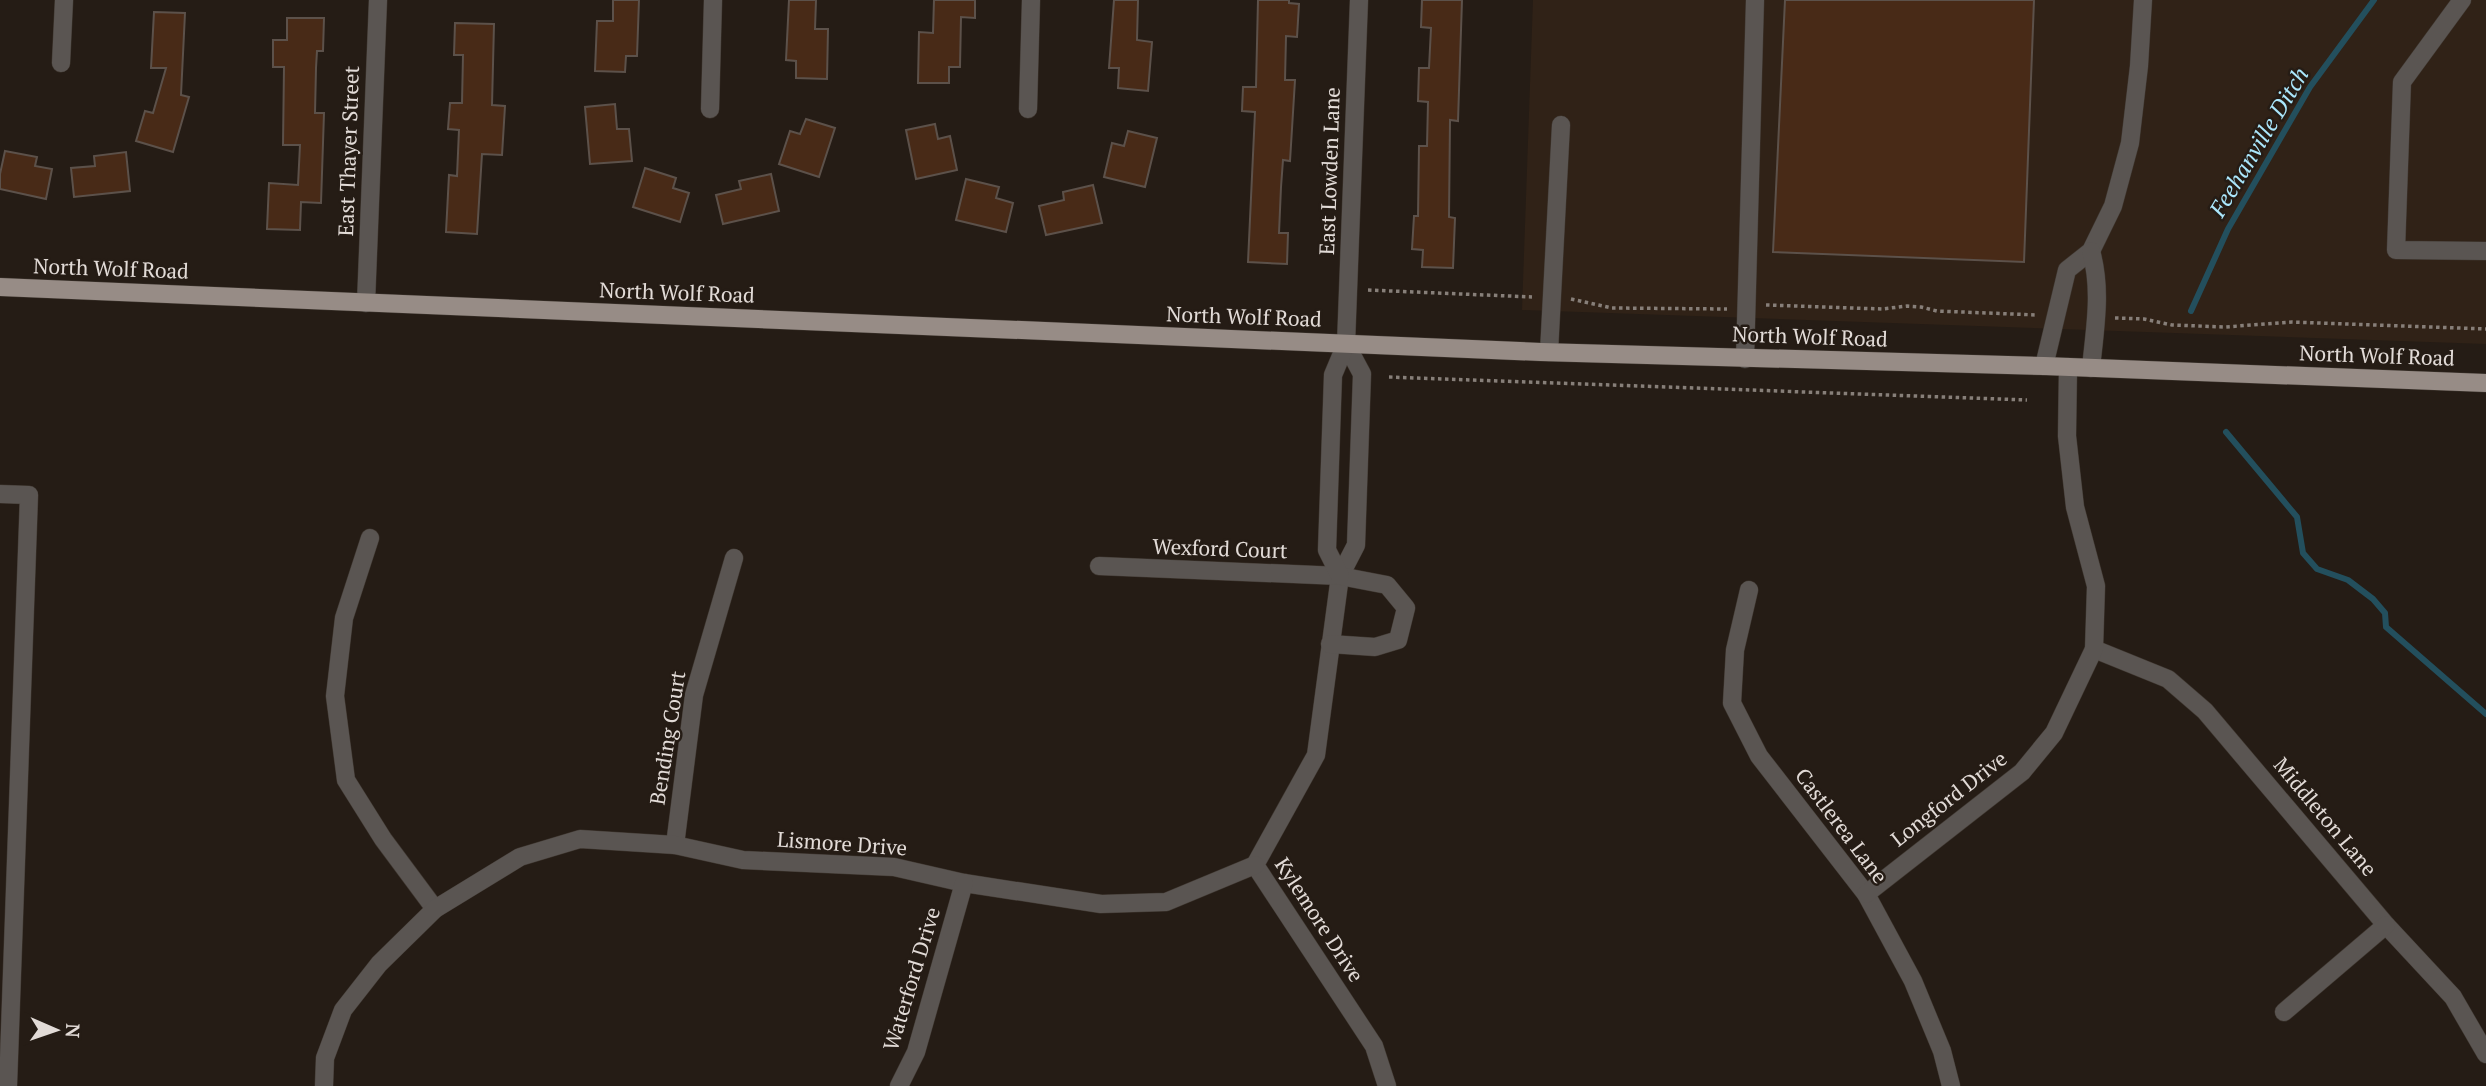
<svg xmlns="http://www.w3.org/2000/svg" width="2486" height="1086" viewBox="0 0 2486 1086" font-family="'PT Serif',serif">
<rect width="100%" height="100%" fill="#251c15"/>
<polygon fill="#302217" points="1533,0 2486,0 2486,344 1522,310"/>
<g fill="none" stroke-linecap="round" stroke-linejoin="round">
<g stroke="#234f5d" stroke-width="6">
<polyline points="2191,311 2228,229 2310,87 2374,0"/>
<polyline points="2226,432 2297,517 2303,553 2317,569 2348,580 2373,599 2385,613 2386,627 2486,714"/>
</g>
</g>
<g fill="#482a17" stroke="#5c514a" stroke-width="2">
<polygon points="613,0 639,0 637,56 626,56 625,72 595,71 597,21 613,21"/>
<polygon points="789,0 816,0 815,29 828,29 827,79 796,78 796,61 786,60"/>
<polygon points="934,0 975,0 975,18 961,17 960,67 949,67 949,83 918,83 919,32 933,33"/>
<polygon points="1114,0 1138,0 1137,40 1152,42 1148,91 1118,88 1119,68 1109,68"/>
<polygon points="1258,0 1289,0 1289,3 1299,4 1297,37 1286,36 1285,80 1295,80 1290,161 1283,160 1281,187 1279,233 1288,233 1287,264 1248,262 1255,112 1242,111 1243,87 1256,87"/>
<polygon points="1422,0 1462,0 1458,121 1450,120 1449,217 1455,218 1453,268 1422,267 1423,250 1412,249 1414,216 1418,216 1419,146 1427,146 1428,102 1418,101 1419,68 1429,68 1431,28 1421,27"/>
<polygon points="1785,0 2034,0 2024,262 1773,252"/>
<polygon points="154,12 185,13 181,95 189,97 173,152 136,141 145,111 153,113 166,68 151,68"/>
<polygon points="287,18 324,18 323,51 317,51 316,68 315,113 324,113 321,203 301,202 300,230 267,229 269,183 298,185 300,145 283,145 284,67 273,67 273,40 287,40"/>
<polygon points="455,23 494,24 492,105 505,106 502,155 482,154 477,234 446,232 449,175 457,176 459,130 448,129 450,103 462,103 463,55 454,55"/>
<polygon points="615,104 617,129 629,129 632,161 590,164 585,107"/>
<polygon points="806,119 835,128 819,177 779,164 790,131 800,134"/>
<polygon points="935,124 938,139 950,136 957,170 916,179 906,130"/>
<polygon points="1128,131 1157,138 1145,187 1104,177 1112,143 1124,146"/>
<polygon points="5,151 37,157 35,166 52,169 46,199 0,189 0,174"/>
<polygon points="126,152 130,191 74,197 71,168 95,166 94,156"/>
<polygon points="645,168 676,178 673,188 689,193 680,222 633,207"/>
<polygon points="771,174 779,211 723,224 716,195 741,189 739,181"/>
<polygon points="966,179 999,187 996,198 1013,203 1006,232 956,220"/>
<polygon points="1093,185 1102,223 1046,235 1039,206 1064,200 1063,192"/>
</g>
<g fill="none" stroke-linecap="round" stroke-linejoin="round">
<defs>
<g id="minor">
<polyline points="2462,0 2402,82 2396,250 2486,251"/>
<polyline points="61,63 64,0"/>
<polyline points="710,109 713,0"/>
<polyline points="1028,109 1031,0"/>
<polyline points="366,303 378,0"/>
<polyline points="1346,344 1362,374 1356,545 1340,576 1316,755 1255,865 1374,1046 1387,1086"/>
<polyline points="1549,352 1561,125"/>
<polyline points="1745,359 1755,0"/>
<polyline points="2044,366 2067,270 2091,251 2113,206 2130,143 2139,66 2143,0"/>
<path d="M2091 368C2095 328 2102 290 2091 251"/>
<polyline points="0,494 29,495 8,1086"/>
<polyline points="370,538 344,618 335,696 346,780 383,839 435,909"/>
<polyline points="1099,566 1340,576 1387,585 1406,608 1398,640 1375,647 1330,644"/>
<polyline points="1340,576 1327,550 1333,375 1346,344 1359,0"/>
<polyline points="1749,590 1735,650 1732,703 1759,756 1866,894 1913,981 1942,1051 1951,1086"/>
<polyline points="2094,649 2168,679 2205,711 2386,925 2453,997 2486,1054"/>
<polyline points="675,845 694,695 734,558"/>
<polyline points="1866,894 2022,772 2054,733 2094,649 2096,586 2075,507 2067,436 2068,367"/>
<polyline points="2284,1012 2386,925"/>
<polyline points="324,1086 325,1058 343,1010 379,964 435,909 520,857 580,839 675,845 743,860 894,867 964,883 1101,904 1166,902 1255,865"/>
<polyline points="899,1086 916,1052 964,883"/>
</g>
<polyline id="major" points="0,287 1541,352 2044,366 2486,383"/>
</defs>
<use href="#minor" stroke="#3f3730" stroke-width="19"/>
<use href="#major" stroke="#3f3730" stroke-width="19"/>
<g stroke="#877f79" stroke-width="3.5" stroke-dasharray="3.5 3.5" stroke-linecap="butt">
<polyline points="1368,290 1532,297"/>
<polyline points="1571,299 1612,308 1727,309"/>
<polyline points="1766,305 1882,309 1907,306 1921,307 1937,311 2037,315"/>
<polyline points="2115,318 2144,319 2172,325 2225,327 2292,322 2486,329"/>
<polyline points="1389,377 2027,400"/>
</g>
<use href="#minor" stroke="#5a5552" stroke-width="18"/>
<use href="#major" stroke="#978c86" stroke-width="18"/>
</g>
<g text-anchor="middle" stroke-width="5" stroke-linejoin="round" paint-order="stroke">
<g font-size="21" fill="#e2dbd7" stroke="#251c15">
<text transform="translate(349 151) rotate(-88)" y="7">East Thayer Street</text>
<text transform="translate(1330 171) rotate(-88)" y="7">East Lowden Lane</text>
<text transform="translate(111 269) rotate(2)" y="7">North Wolf Road</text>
<text transform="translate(677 293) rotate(2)" y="7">North Wolf Road</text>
<text transform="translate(1244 317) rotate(2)" y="7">North Wolf Road</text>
<text transform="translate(1810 337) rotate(2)" y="7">North Wolf Road</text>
<text transform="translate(2377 356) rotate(2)" y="7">North Wolf Road</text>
<text transform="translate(1220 549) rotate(2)" y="7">Wexford Court</text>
<text transform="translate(668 738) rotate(-81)" y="7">Bending Court</text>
<text transform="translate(1949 799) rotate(-38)" y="7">Longford Drive</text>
<text transform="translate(2325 817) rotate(50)" y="7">Middleton Lane</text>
<text transform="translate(1841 826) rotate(53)" y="7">Castlerea Lane</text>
<text transform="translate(842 844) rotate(4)" y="7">Lismore Drive</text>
<text transform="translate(1319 920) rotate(57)" y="7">Kylemore Drive</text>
<text transform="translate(912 979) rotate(-73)" y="7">Waterford Drive</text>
</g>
<g font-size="23" font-style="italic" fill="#abe7fc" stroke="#251c15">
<text transform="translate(2259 142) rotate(-59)" y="8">Feehanville Ditch</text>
</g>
</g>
<g transform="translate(56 1030) rotate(92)" stroke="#251c15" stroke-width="5" paint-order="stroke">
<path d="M0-5L12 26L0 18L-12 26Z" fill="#e2dbd7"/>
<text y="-10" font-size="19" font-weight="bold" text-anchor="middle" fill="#e2dbd7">N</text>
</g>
</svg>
